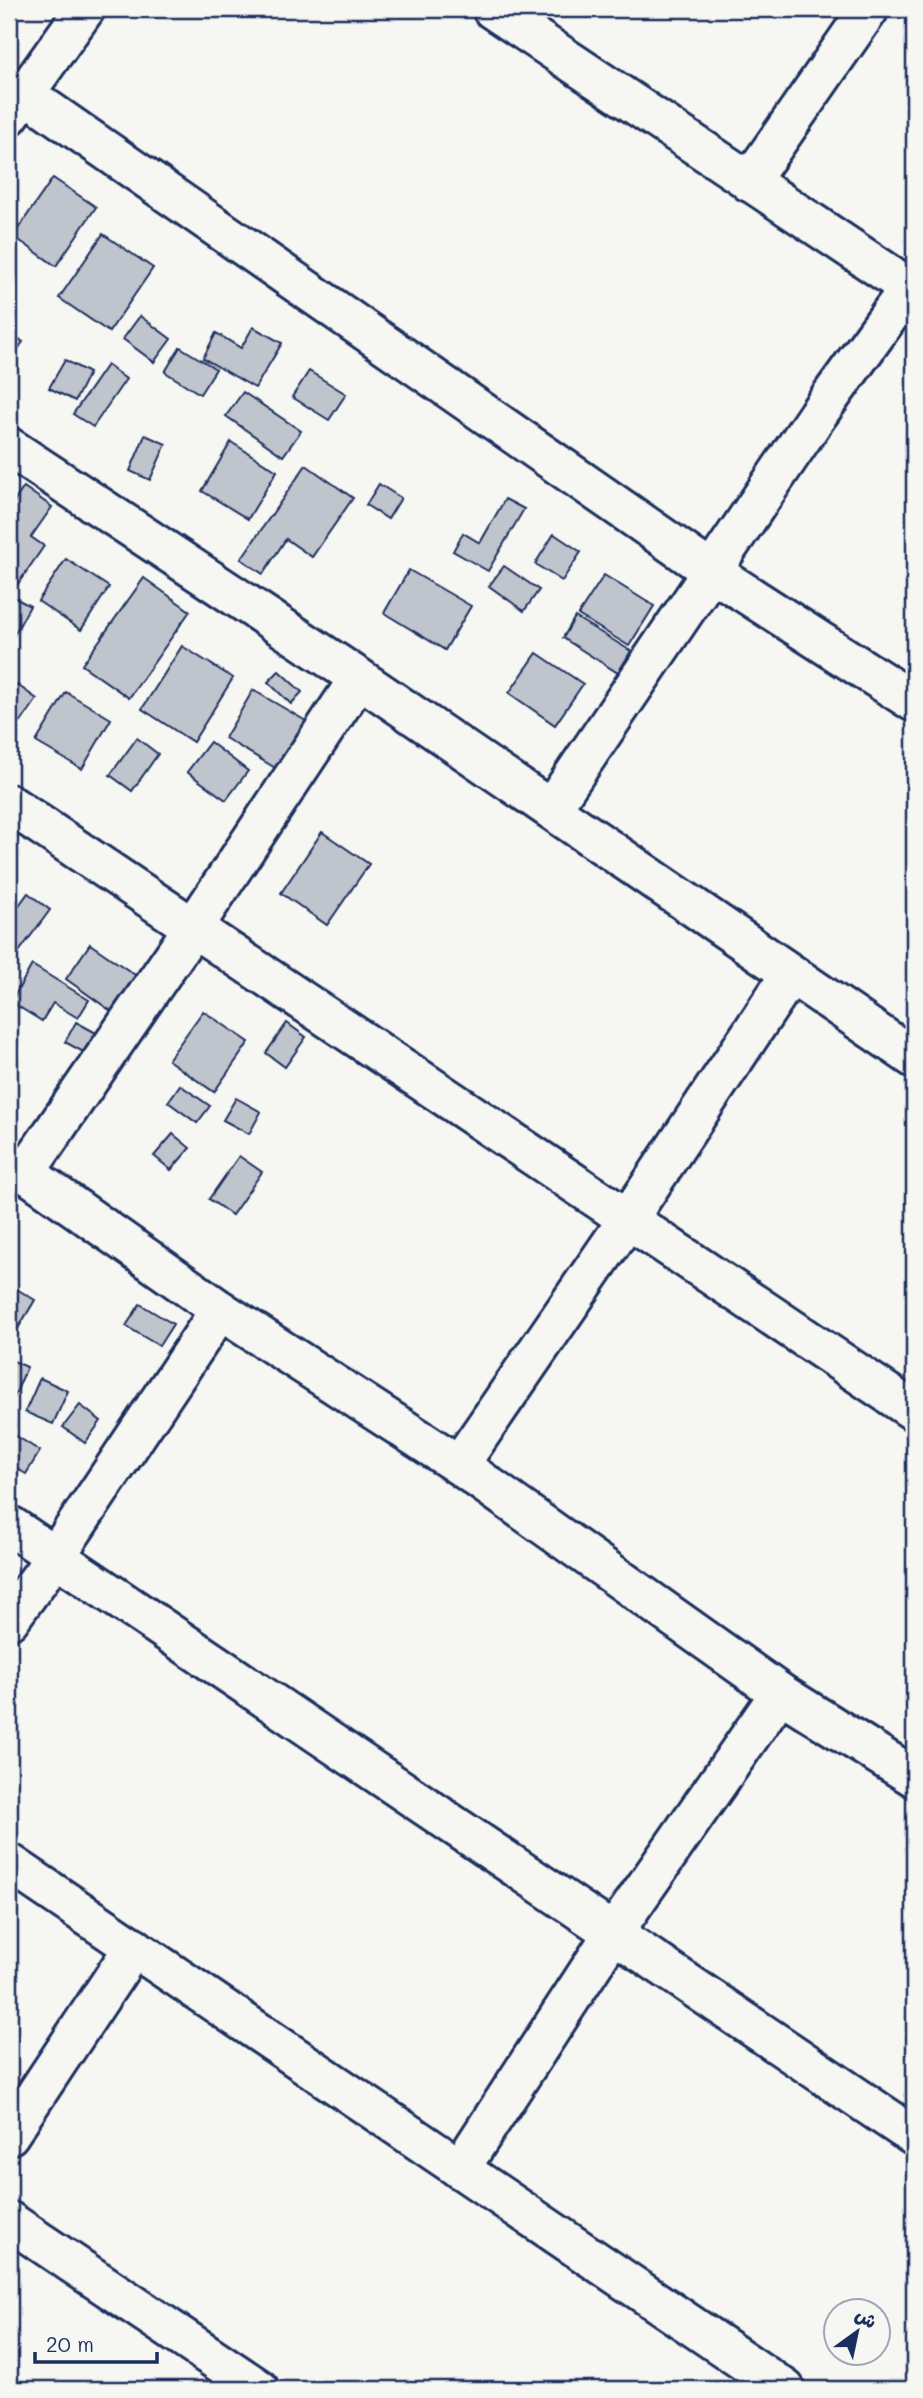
<svg xmlns="http://www.w3.org/2000/svg" width="923" height="2398" viewBox="0 0 923 2398" font-family="Mali,'Playpen Sans Arabic',sans-serif">
<rect width="100%" height="100%" fill="#f6f6f2"/>
<filter id="ink" filterUnits="userSpaceOnUse"><feTurbulence type="fractalNoise" baseFrequency=".0143" numOctaves="2"/><feDisplacementMap in="SourceGraphic" scale="14" xChannelSelector="R" yChannelSelector="G"/><feConvolveMatrix kernelMatrix="1 2 1 2 8 2 1 2 1" color-interpolation-filters="sRGB"/></filter>
<g filter="url(#ink)">
<g fill="#c0c4cd" stroke="#1b2f5e" stroke-width="2">
<polygon points="53,178 96,207 56,266 13,236"/>
<polygon points="103,234 153,268 109,332 59,298"/>
<polygon points="140,316 171,339 154,362 123,339"/>
<polygon points="253,327 282,343 255,388 203,358 216,333 241,348"/>
<polygon points="9,331 23,342 9,361"/>
<polygon points="180,347 216,369 200,394 165,372"/>
<polygon points="65,360 89,373 75,401 49,388"/>
<polygon points="107,365 126,379 93,427 73,414"/>
<polygon points="309,371 346,394 329,420 292,397"/>
<polygon points="243,392 301,431 283,456 226,416"/>
<polygon points="145,435 166,444 150,480 130,471"/>
<polygon points="231,442 277,471 248,519 202,491"/>
<polygon points="306,465 353,498 312,557 286,539 263,574 241,559"/>
<polygon points="379,484 401,498 388,519 366,505"/>
<polygon points="24,487 52,507 31,537 44,546 15,588 9,583 9,509"/>
<polygon points="505,499 524,509 488,571 453,551 463,533 480,543"/>
<polygon points="554,534 581,552 562,581 535,564"/>
<polygon points="66,559 109,587 81,630 38,601"/>
<polygon points="504,566 539,590 524,611 489,586"/>
<polygon points="409,570 471,606 445,650 384,613"/>
<polygon points="604,575 654,606 629,646 578,615"/>
<polygon points="144,578 190,611 129,698 82,665"/>
<polygon points="15,598 30,606 14,635 9,632 9,609"/>
<polygon points="575,617 631,651 618,673 563,638"/>
<polygon points="182,646 233,678 193,742 142,709"/>
<polygon points="537,653 583,684 555,725 509,693"/>
<polygon points="279,671 302,692 291,704 268,682"/>
<polygon points="16,684 37,699 21,722 9,713 9,695"/>
<polygon points="253,690 306,721 277,769 225,738"/>
<polygon points="66,692 111,719 82,769 36,742"/>
<polygon points="137,738 158,754 132,791 110,775"/>
<polygon points="210,742 248,771 226,800 187,772"/>
<polygon points="322,832 369,864 327,925 281,893"/>
<polygon points="28,893 50,910 18,953 9,946 9,919"/>
<polygon points="90,944 138,977 114,1013 66,979"/>
<polygon points="32,965 89,1000 78,1018 53,1003 42,1021 11,1002"/>
<polygon points="203,1011 249,1042 214,1092 168,1060"/>
<polygon points="76,1022 98,1034 87,1054 65,1042"/>
<polygon points="287,1023 306,1037 285,1067 266,1053"/>
<polygon points="180,1085 210,1106 197,1123 168,1102"/>
<polygon points="236,1098 261,1112 249,1134 223,1120"/>
<polygon points="173,1134 190,1148 171,1170 154,1156"/>
<polygon points="239,1156 262,1172 232,1215 209,1199"/>
<polygon points="15,1288 35,1300 17,1330 9,1325 9,1299"/>
<polygon points="140,1304 173,1324 159,1346 126,1326"/>
<polygon points="9,1359 27,1367 9,1409"/>
<polygon points="40,1378 68,1391 53,1424 25,1412"/>
<polygon points="80,1405 101,1421 85,1443 63,1427"/>
<polygon points="10,1432 40,1451 26,1474 9,1464"/>
</g>
<g fill="none" stroke-linecap="round" stroke-linejoin="round">
<defs>
<g id="minor">
<polyline points="492,9 914,291"/>
<polyline points="25,94 711,571 914,702"/>
<polyline points="9,116 85,9"/>
<polyline points="749,182 869,9"/>
<polyline points="9,447 359,678 914,1058"/>
<polyline points="9,804 914,1411"/>
<polyline points="551,809 818,414 909,288"/>
<polyline points="9,1161 220,1310 459,1465 780,1693 914,1777"/>
<polyline points="25,1173 193,928 359,678"/>
<polyline points="459,1465 628,1219 790,975"/>
<polyline points="9,1525 914,2136"/>
<polyline points="9,1620 55,1557 220,1310"/>
<polyline points="9,1863 785,2389"/>
<polyline points="9,2135 134,1947"/>
<polyline points="460,2169 614,1932 780,1693"/>
<polyline points="9,2221 259,2389"/>
</g>
</defs>
<use href="#minor" stroke="#1b2f5e" stroke-width="44"/>
<use href="#minor" stroke="#f6f6f2" stroke-width="38"/>
</g>
</g>
<rect width="923" height="2398" fill="none" stroke="#f6f6f2" stroke-width="35"/>
<rect x="18" y="18" width="888" height="2363" fill="none" stroke="#1b2f5e" stroke-width="2.5" filter="url(#ink)"/>
<g transform="translate(857 2332) rotate(33)"><circle r="33" fill="#f6f6f2" stroke="#9ea6b7" stroke-width="2"/>
<path d="M0-5L12 26L0 18L-12 26Z" fill="#1b2f5e"/>
<text y="-10" font-size="19" font-weight="bold" text-anchor="middle" fill="#1b2f5e">ش</text>
</g>
<path d="M35 2352v10h122v-10" fill="none" stroke="#1b2f5e" stroke-width="3.5"/>
<text x="46" y="2352" font-size="21" fill="#1b2f5e" stroke="#f6f6f2" stroke-width="5" paint-order="stroke">20 m</text>
</svg>
